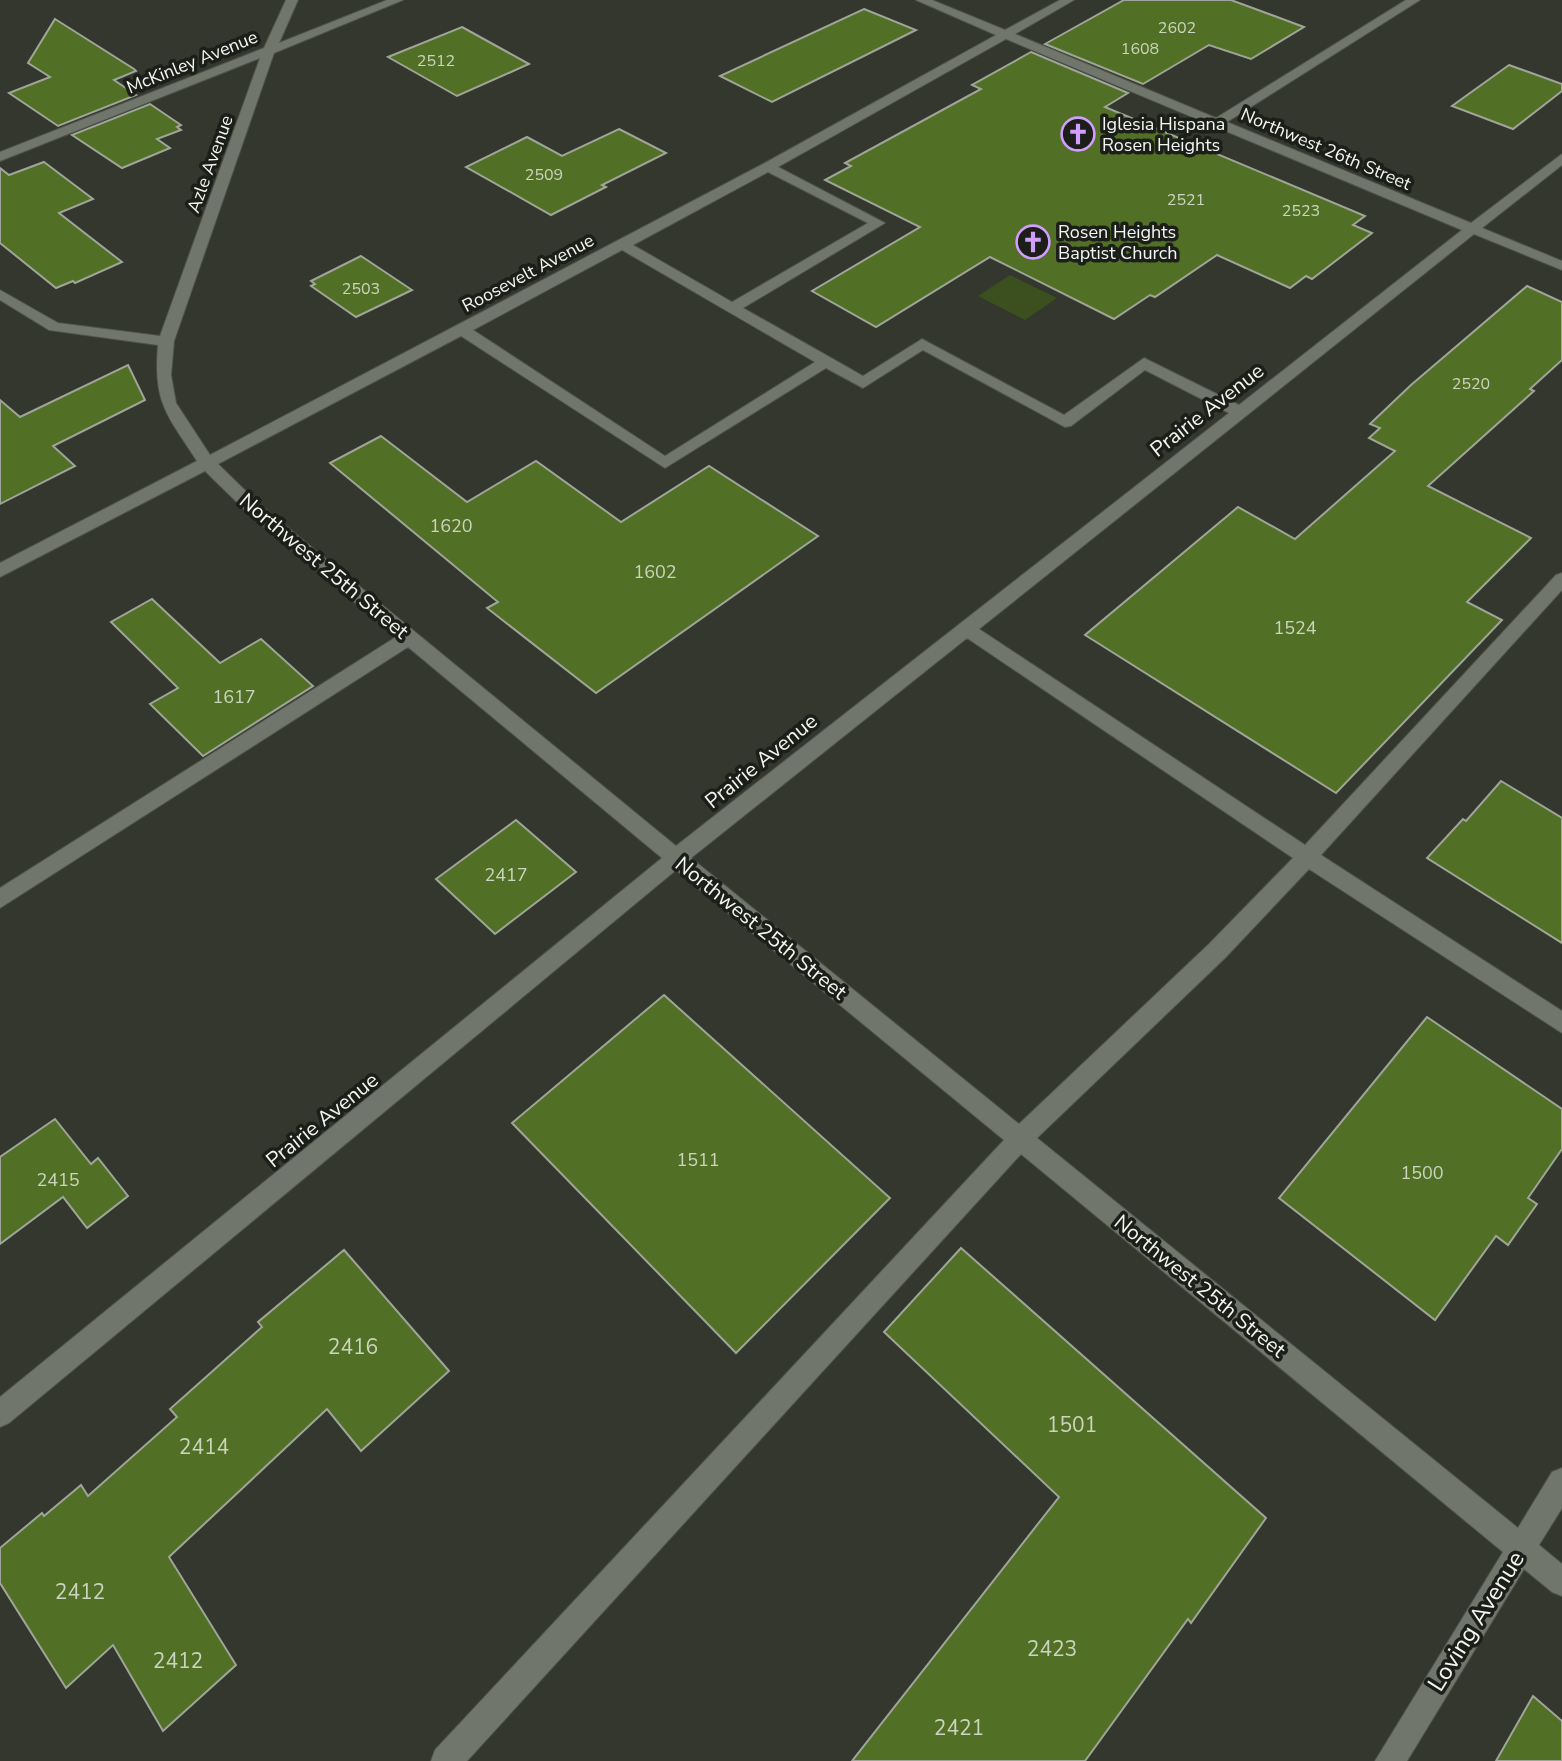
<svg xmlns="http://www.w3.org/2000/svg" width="1562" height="1761" viewBox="0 0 1562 1761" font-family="'Nunito Sans',sans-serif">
<rect width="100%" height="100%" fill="#33372e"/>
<polygon fill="#3b501e" points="1010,275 1057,298 1025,320 978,296"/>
<g fill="#526f26" stroke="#9fa599" stroke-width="2">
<polygon points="1124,0 1231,0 1304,27 1251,59 1209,45 1143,84 1045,44"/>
<polygon points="864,9 916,30 772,102 720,76"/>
<polygon points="55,19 134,69 136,71 114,80 136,95 58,126 9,93 50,77 28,63"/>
<polygon points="462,27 529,64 457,96 388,57"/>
<polygon points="1031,52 1128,93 1105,107 1365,216 1353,225 1372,233 1312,279 1306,276 1290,288 1217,255 1155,297 1150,295 1114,319 990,257 876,327 812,291 920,227 825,180 851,166 845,163 981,89 972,85"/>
<polygon points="1509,65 1562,84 1562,91 1513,129 1452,106"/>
<polygon points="150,104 181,125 177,127 181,130 157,139 170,148 122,168 72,135"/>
<polygon points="619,129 666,153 602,185 606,187 551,215 466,167 527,137 562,156"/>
<polygon points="44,162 93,199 59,213 122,262 75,283 73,281 56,288 0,243 0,168 9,175"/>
<polygon points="361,256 412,290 356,317 311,286 315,284 311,281"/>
<polygon points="1527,286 1562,302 1562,360 1530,389 1534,391 1428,486 1531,538 1467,602 1502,620 1336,793 1085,635 1238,507 1295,539 1395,451 1369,438 1380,428 1370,424 1411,385"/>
<polygon points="128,365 145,400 53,446 75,466 0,504 0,400 20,417"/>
<polygon points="381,436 467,502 536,461 621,522 709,466 818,536 596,693 487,608 498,602 330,463"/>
<polygon points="152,599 220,663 261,639 313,686 203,756 150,704 178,688 111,622"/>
<polygon points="1501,781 1562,818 1562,943 1427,858 1463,819 1466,821"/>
<polygon points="516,820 576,872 495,934 436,879"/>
<polygon points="664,995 890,1198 736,1353 512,1123"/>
<polygon points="1427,1017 1562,1109 1562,1149 1528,1198 1537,1204 1508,1245 1496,1236 1435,1320 1279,1198"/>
<polygon points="55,1119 91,1164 98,1158 128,1196 87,1228 63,1197 0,1244 0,1157"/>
<polygon points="961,1248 1266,1518 1191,1623 1188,1619 1085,1761 852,1761 1059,1497 884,1332"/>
<polygon points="344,1250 449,1371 361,1451 327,1409 169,1557 236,1665 163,1731 113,1645 66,1688 0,1583 0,1548 42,1513 44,1516 81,1485 88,1496 177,1417 170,1409 262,1327 258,1322"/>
<polygon points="1533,1696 1562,1721 1562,1761 1496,1761"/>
</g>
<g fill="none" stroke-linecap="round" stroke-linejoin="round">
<defs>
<path id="minor" d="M286 0H298L279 43 387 0H403L274 53 174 341 171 375 176 403 210 455 763 164 996 35 916 0H932L1005 30 1060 0H1074L1015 34 1216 118 1406 0H1420L1227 122 1471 223 1562 154V165L1482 228 1562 261V270L1474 234 979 629 1305 845 1556 575 1562 573V590L1321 855 1562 1011V1033L1309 869 1225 958 1037 1138 1518 1528 1552 1472 1562 1468V1508L1539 1545 1562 1564V1596L1552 1592 1524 1569 1407 1761H1375L1503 1552 1021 1154 467 1761H431L435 1750 1004 1140 676 870 9 1423 0 1427V1397L662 858 408 647 0 908V888L396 637 247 512 205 471 0 577V563L197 461C167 414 153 404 158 345L49 330 0 300V290L58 323 160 336 260 58 0 161V152L264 48ZM1006 39 1462 230 1239 405 1144 358 1064 415 922 339 863 376 743 308 885 223 778 167ZM768 172 868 223 732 302 633 245ZM622 250 815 362 665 456 473 330ZM461 336 665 468 826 368 863 388 923 350 1065 427 1071 426 1145 370 1229 413 676 846 259 504 218 464ZM967 638 1293 858 1209 944 1019 1124 691 858Z"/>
</defs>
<use href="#minor" stroke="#4f534a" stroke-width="2"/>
<use href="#minor" fill="#70766b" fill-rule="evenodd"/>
</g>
<defs>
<symbol id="church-ring" viewBox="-11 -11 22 22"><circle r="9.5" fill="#1c1e19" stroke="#d19dfe" stroke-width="1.5"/><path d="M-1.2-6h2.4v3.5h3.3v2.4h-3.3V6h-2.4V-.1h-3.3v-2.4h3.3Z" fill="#d19dfe"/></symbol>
</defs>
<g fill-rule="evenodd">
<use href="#church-ring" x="1059" y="115" width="38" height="38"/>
<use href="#church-ring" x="1014" y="223" width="38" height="38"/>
</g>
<g text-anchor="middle" stroke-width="7" stroke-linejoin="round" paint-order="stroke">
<g font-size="16" fill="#cbd4be">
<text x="1177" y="33">2602</text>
<text x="1140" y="54">1608</text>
<text x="436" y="66">2512</text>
<text x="544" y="180">2509</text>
<text x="1186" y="205">2521</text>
<text x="1301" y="216">2523</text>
<text x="361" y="294">2503</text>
<text x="1471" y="389">2520</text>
</g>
<g font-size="18" fill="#f3f6f0" stroke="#1c1e19">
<text transform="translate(192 62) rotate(-22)" y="6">McKinley Avenue</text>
<text transform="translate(1326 149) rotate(23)" y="6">Northwest 26th Street</text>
<text transform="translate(210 164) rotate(-70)" y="6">Azle Avenue</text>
<text transform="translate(528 273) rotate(-28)" y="6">Roosevelt Avenue</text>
</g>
<g font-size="18" fill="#f3f6f0" stroke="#1c1e19" text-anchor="start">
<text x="1102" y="130">Iglesia Hispana<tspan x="1102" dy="21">Rosen Heights</tspan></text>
<text x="1058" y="238">Rosen Heights<tspan x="1058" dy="21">Baptist Church</tspan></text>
</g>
<g font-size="18" fill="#cbd4be">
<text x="451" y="532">1620</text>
<text x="655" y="578">1602</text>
<text x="1295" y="634">1524</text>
<text x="234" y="703">1617</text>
<text x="506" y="881">2417</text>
<text x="698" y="1166">1511</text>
<text x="1422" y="1179">1500</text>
<text x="58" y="1186">2415</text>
</g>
<g font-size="21" fill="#f3f6f0" stroke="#1c1e19">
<text transform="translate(1207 410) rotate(-38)" y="7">Prairie Avenue</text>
<text transform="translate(324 566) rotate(40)" y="7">Northwest 25th Street</text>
<text transform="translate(761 761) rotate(-39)" y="7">Prairie Avenue</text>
<text transform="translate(761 928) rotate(39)" y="7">Northwest 25th Street</text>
<text transform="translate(322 1120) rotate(-39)" y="7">Prairie Avenue</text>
<text transform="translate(1200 1286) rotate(39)" y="7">Northwest 25th Street</text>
</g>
<g font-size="21" fill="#cbd4be">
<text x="353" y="1354">2416</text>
<text x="1072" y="1432">1501</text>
<text x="204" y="1454">2414</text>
<text x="80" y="1599">2412</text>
<text x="1052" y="1656">2423</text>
<text x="178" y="1668">2412</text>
<text x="959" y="1735">2421</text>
</g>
<g font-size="24" fill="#f3f6f0" stroke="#1c1e19">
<text transform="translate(1476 1621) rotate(-58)" y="8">Loving Avenue</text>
</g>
</g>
</svg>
